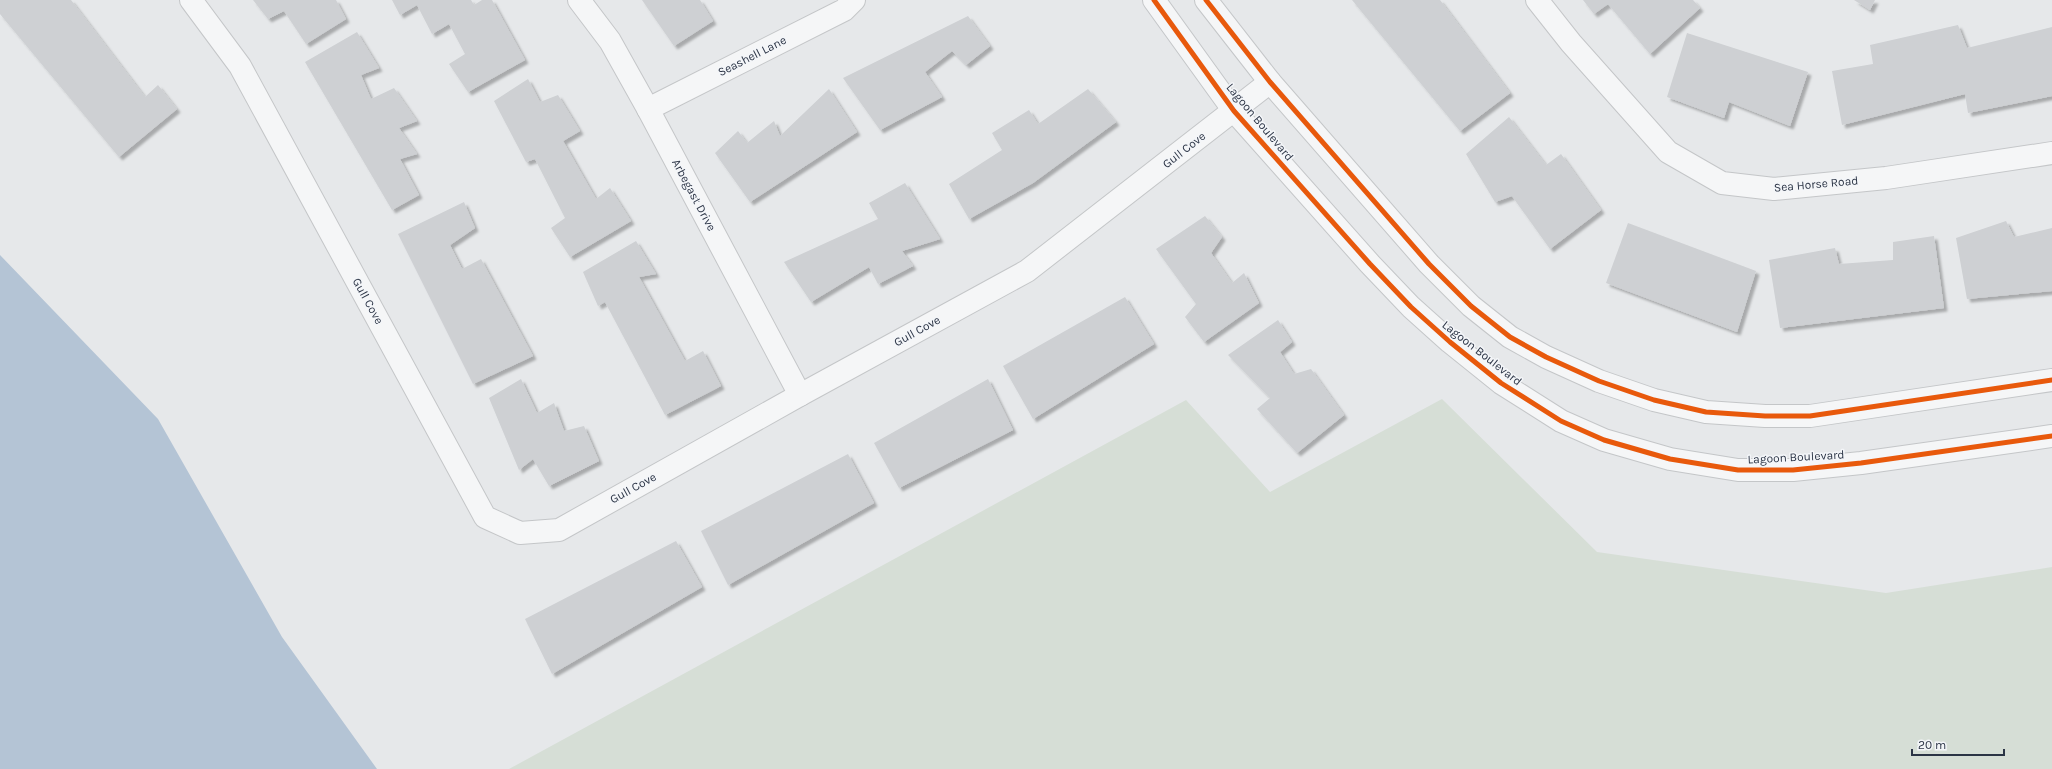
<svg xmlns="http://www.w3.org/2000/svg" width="2052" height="769" viewBox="0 0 2052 769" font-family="Karla,sans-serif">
<defs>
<filter id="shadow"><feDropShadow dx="3.5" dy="3.5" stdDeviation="1" flood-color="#0004"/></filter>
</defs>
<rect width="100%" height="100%" fill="#e6e8ea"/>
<polygon fill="#d6ded6" points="1442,399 1597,552 1886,593 2052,567 2052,769 509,769 1186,400 1270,492"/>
<polygon fill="#b4c4d5" points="0,255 158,419 282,637 377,769 0,769"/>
<g fill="#ced0d3" filter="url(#shadow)">
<polygon points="0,0 71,0 145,97 158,85 177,109 119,157 0,14"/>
<polygon points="253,0 336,0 346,19 306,44 284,11 268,19"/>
<polygon points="392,0 471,0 474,5 482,0 492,0 525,60 468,92 449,64 465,54 449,24 432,34 417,5 400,15"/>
<polygon points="642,0 700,0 713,21 674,46"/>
<polygon points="1352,0 1440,0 1510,93 1460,131"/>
<polygon points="1583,0 1693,0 1700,8 1650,54 1608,4 1594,14"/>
<polygon points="1854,0 1875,0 1870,10"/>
<polygon points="968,16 990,46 966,65 952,51 925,72 942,97 880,130 843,78"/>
<polygon points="1958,25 1967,48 2052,27 2052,96 1968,113 1965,94 1842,125 1832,71 1873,64 1870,45"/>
<polygon points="357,32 379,68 361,75 371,99 394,88 417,121 399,128 417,154 400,159 419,195 392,210 305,62"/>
<polygon points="1687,33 1808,72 1790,126 1729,102 1724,118 1667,97"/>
<polygon points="528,79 540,102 558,95 580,131 563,141 596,199 610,188 631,221 570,257 551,228 565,218 535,159 526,162 494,101"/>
<polygon points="829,89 857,132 750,202 715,153 738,131 747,143 774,121 780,136"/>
<polygon points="1088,89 1116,122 1033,183 969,219 949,184 1002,150 992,133 1029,110 1038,124"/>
<polygon points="1509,117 1546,165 1561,154 1601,210 1550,249 1512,196 1495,202 1466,154"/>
<polygon points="905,183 940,239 902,251 913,266 878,284 869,267 811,302 784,262 878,219 869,203"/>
<polygon points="464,202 475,228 450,245 462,269 481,259 533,356 473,384 398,234"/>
<polygon points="1205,216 1222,237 1211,253 1232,283 1244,273 1259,303 1204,342 1185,317 1196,304 1156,249"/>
<polygon points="2006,221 2014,237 2052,228 2052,291 1967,299 1956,238"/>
<polygon points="1628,223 1756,271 1737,332 1606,283"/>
<polygon points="1934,236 1944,308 1780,328 1769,260 1835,248 1839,264 1893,260 1893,242"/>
<polygon points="636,241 656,274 639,277 685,361 703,351 721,386 665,415 605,302 598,306 583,272"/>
<polygon points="1125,297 1154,344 1033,419 1003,366"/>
<polygon points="1278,320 1292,342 1280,352 1294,374 1311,369 1344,415 1297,453 1257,409 1270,398 1228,355"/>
<polygon points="521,379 537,413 554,403 564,431 584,426 599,461 549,486 533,459 519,470 489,398"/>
<polygon points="988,379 1013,430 899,488 874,443"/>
<polygon points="848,454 874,503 728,585 701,531"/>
<polygon points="676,541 702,587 552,674 525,619"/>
</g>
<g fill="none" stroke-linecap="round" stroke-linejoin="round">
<defs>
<g id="minor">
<polyline points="191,0 240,66 485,517 520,533 559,530 800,395 1027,271 1270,82"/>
<polyline points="579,0 610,41 648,109 800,395"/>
<polyline points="1537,0 1571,43 1668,152 1722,183 1774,189 1886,178 2052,153"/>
<polyline points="648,109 844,10 854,0"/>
</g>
<g id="tertiary">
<polyline points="1154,0 1234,111 1370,264 1411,307 1450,342 1501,383 1561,421 1604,440 1670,459 1738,470 1793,470 1861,463 2052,436"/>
<polyline points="1206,0 1270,82 1429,264 1471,306 1510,337 1546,357 1599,381 1654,400 1706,412 1765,416 1810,416 2052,380"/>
</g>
</defs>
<use href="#minor" stroke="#c4c6c8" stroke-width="24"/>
<use href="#tertiary" stroke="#c4c6c8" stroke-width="24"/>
<use href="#minor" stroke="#f5f6f7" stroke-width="22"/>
<use href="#tertiary" stroke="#f5f6f7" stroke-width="22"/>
<defs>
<g id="cycleway">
<polyline points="1154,0 1234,111 1370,264 1411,307 1450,342 1501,383 1561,421 1604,440 1670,459 1738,470 1793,470 1861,463 2052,436"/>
<polyline points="1206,0 1270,82 1429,264 1471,306 1510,337 1546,357 1599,381 1654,400 1706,412 1765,416 1810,416 2052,380"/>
</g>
</defs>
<use href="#cycleway" stroke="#f4f6f9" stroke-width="8"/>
<use href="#cycleway" stroke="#e8590c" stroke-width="5"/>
</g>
<g text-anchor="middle" stroke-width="3" stroke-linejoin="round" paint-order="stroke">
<g font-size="12" fill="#2b3445" stroke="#f4f6f9">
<text transform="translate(752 56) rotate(-27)" y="4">Seashell Lane</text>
<text transform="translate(1260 122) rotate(50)" y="4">Lagoon Boulevard</text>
<text transform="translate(1184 150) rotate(-38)" y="4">Gull Cove</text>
<text transform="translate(1816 184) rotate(-5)" y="4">Sea Horse Road</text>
<text transform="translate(694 195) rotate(62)" y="4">Arbegast Drive</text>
<text transform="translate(368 301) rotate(61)" y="4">Gull Cove</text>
<text transform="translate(917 331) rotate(-29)" y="4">Gull Cove</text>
<text transform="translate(1482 353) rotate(38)" y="4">Lagoon Boulevard</text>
<text transform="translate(1796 457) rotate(-3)" y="4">Lagoon Boulevard</text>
<text transform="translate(633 488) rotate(-29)" y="4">Gull Cove</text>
</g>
</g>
<path d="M1912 749v6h92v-6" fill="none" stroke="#2b3445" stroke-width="2"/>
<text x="1918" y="749" font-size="12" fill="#2b3445" stroke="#f4f6f9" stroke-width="3" paint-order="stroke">20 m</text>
</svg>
